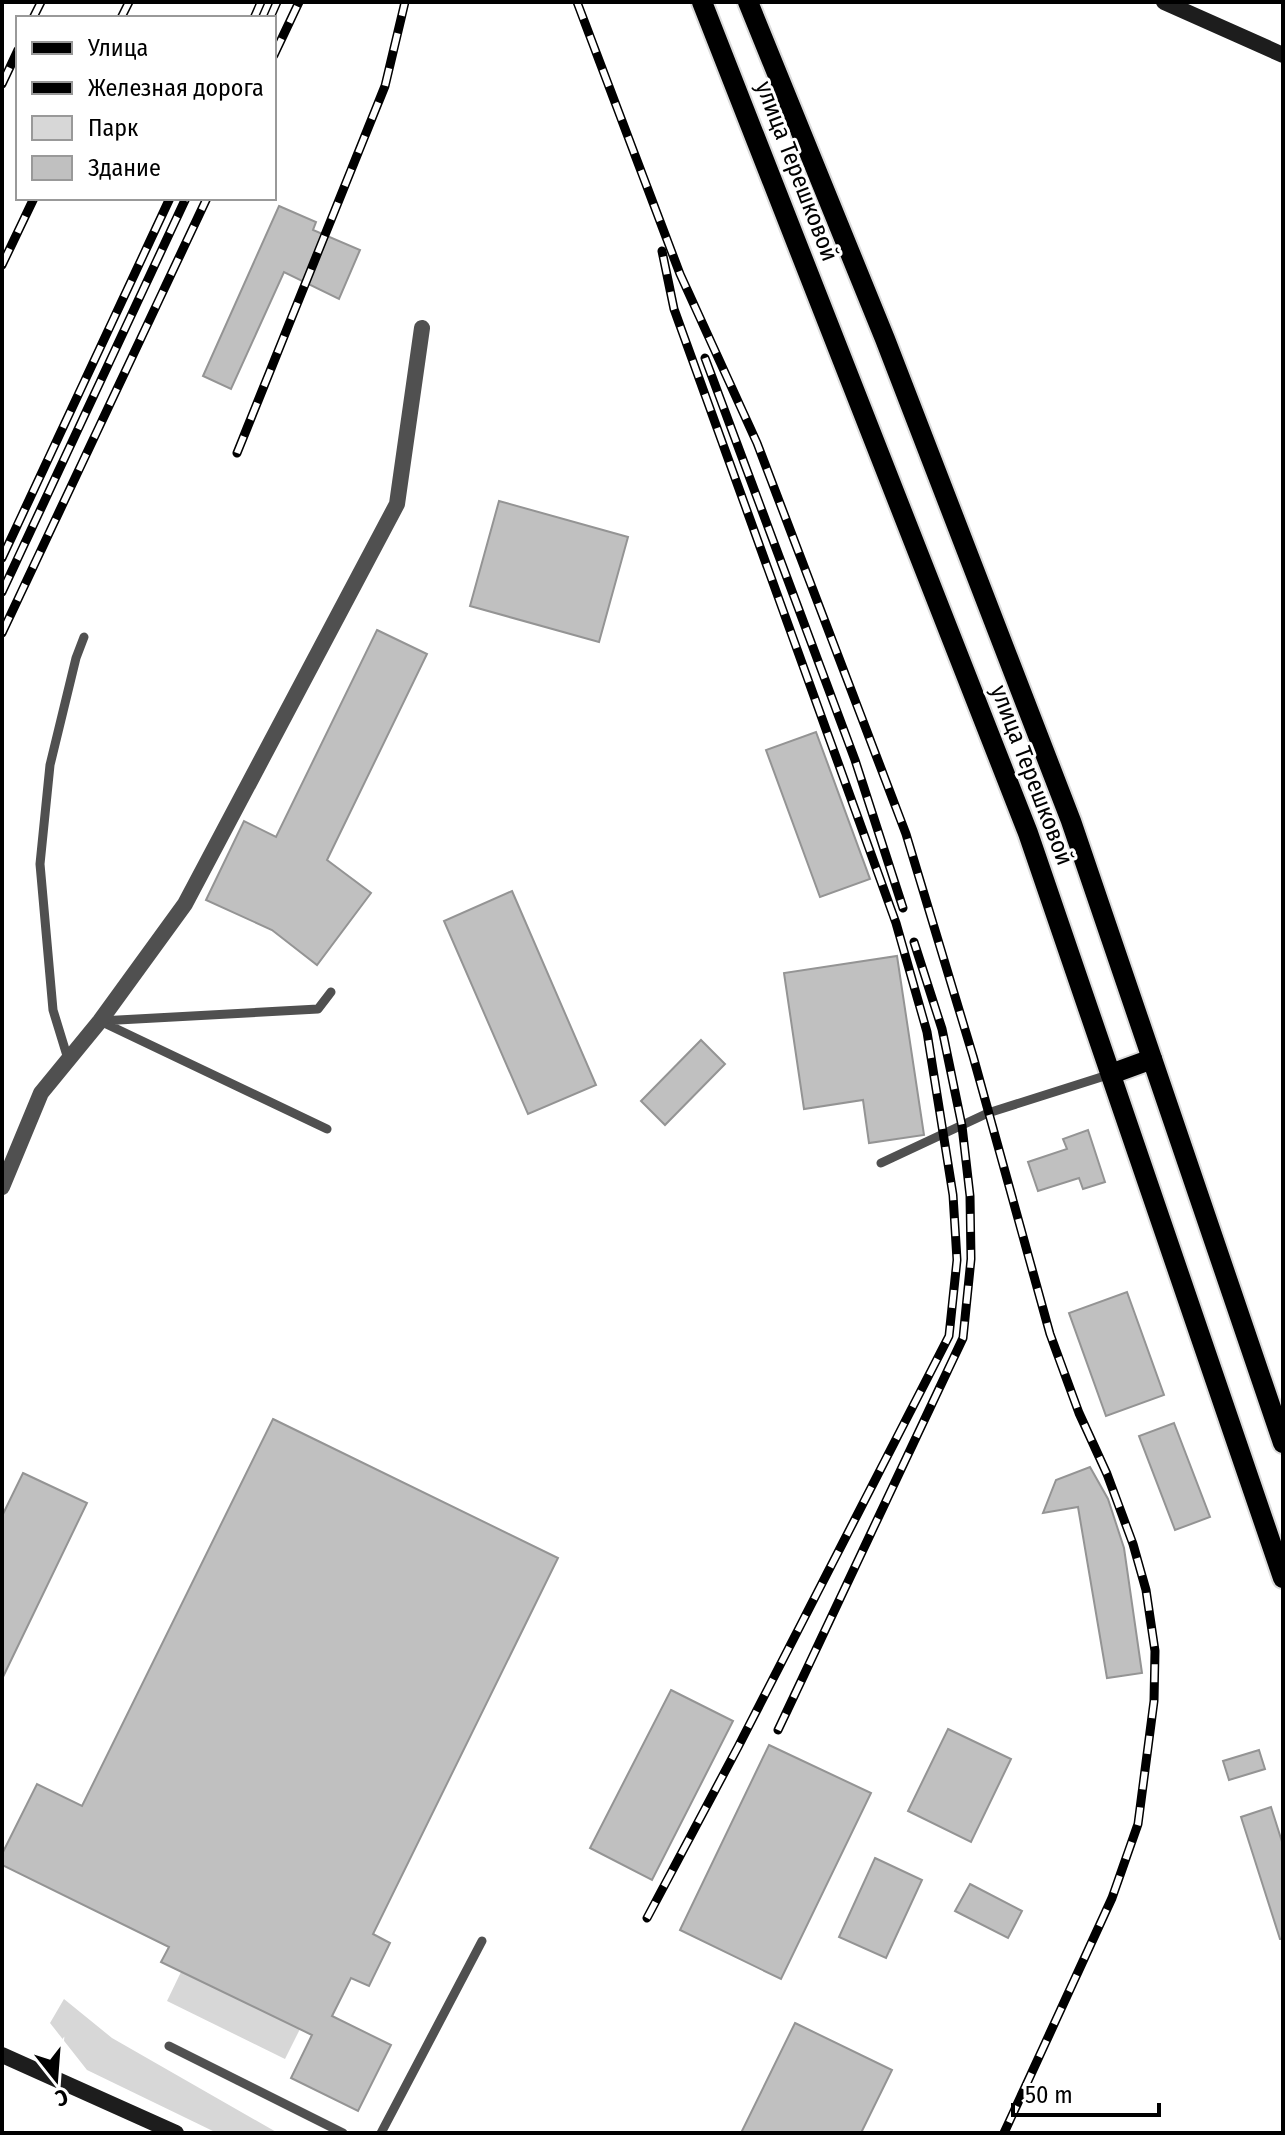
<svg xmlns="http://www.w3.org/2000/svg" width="1285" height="2135" viewBox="0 0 1285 2135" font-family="'Fira Sans Condensed',sans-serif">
<rect width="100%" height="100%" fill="#fff"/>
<g fill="#d7d7d7">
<polygon points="181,1972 300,2029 285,2059 167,2001"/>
<polygon points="64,1999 112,2038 278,2133 217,2133 87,2070 50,2023"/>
</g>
<g fill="#c0c0c0" stroke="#949494" stroke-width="2">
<polygon points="279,206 316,222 313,230 360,250 339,299 284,272 231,389 203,376"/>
<polygon points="499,501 628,537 599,642 470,606"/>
<polygon points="377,630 427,654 327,860 371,893 317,965 272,930 206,900 244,821 276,837"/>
<polygon points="816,732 870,879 820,897 766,750"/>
<polygon points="512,891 596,1085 528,1114 444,921"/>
<polygon points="897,956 924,1135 869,1143 863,1100 804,1109 784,973"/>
<polygon points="701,1040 725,1064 665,1125 641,1101"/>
<polygon points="1088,1130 1105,1182 1083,1189 1079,1178 1038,1191 1028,1162 1067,1149 1063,1139"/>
<polygon points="1127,1292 1164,1395 1106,1416 1069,1313"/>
<polygon points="273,1419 558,1558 373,1934 390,1943 369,1986 351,1978 332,2016 391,2045 358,2111 291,2078 312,2035 161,1962 169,1947 2,1865 2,1854 37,1784 82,1806"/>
<polygon points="1174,1423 1210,1517 1175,1530 1139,1436"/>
<polygon points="1090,1467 1108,1499 1124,1548 1142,1673 1107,1678 1078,1507 1043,1513 1056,1480"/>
<polygon points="23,1473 87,1503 2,1679 2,1516"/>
<polygon points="671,1690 733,1721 652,1880 590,1848"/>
<polygon points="948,1729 1011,1759 971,1842 908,1811"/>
<polygon points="769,1745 871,1793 781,1979 680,1930"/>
<polygon points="1259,1750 1265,1769 1229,1780 1223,1761"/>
<polygon points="1271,1807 1283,1845 1283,1939 1280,1939 1241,1817"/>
<polygon points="875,1858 922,1880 886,1958 839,1937"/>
<polygon points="970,1884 1022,1911 1008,1938 955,1911"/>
<polygon points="795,2023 892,2070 861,2133 741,2133"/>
</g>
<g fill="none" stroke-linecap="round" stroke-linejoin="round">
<defs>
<g id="primary">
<polyline points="702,2 1028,833 1283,1578"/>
<polyline points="748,2 885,339 1071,821 1283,1443"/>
<polyline points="1111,1074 1152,1059"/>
</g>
</defs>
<use href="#primary" stroke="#dbdbdb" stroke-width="24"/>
<g stroke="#505050" stroke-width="9">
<polyline points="68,1059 53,1010 40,864 50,765 76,658 84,637"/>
<polyline points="327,1129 100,1021 318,1009 331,992"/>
<polyline points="881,1163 988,1113 1111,1074"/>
<polyline points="169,2046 343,2133"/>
<polyline points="381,2133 482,1941"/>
</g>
<polyline stroke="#505050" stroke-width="16" points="2,1187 41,1093 100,1021 185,904 397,504 422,328"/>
<g stroke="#1d1d1d" stroke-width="16">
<polyline points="1164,2 1283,55"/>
<polyline points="2,2055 176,2133"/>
</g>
<use href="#primary" stroke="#000" stroke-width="20"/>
<defs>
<g id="rail">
<polyline points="577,2 680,274 757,443 906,834 973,1056 1050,1334 1079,1413 1107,1474 1133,1544 1146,1590 1155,1651 1154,1701 1138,1824 1112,1898 1004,2133"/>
<polyline points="33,18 41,2"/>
<polyline points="121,18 129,2"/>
<polyline points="254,18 261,2"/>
<polyline points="270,18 277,2"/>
<polyline points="274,55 299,2"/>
<polyline points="2,84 18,50"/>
<polyline points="2,265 34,198"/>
<polyline points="705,358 855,760 903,908"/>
<polyline points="237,453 385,86 405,2"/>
<polyline points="2,558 170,198"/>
<polyline points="2,592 186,198"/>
<polyline points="2,633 207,198"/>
<polyline points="778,1730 963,1338 971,1259 970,1196 962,1126 942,1029 914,942"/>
<polyline points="647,1918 738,1747 949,1336 957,1260 953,1195 927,1032 896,923 674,309 662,251"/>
</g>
</defs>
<use href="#rail" stroke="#000" stroke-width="9"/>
<use href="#rail" stroke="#fff" stroke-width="6" stroke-dasharray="18" stroke-linecap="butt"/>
</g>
<g text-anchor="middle" stroke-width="6" stroke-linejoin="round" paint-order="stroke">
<g font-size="24" fill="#000" stroke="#fff">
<text transform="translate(797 171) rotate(69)" y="8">улица Терешковой</text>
<text transform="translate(1032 775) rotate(69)" y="8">улица Терешковой</text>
</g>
</g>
<rect width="1285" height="2135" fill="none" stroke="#000000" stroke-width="8"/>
<rect x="16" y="16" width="260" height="184" fill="#ffffff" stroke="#999999" stroke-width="2"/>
<rect x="32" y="42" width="40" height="12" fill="#000000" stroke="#999999" stroke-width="2"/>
<text x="88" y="56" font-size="24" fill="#000000">Улица</text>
<rect x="32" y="82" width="40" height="12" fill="#000000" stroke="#999999" stroke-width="2"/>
<text x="88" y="96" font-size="24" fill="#000000">Железная дорога</text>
<rect x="32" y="116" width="40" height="24" fill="#d7d7d7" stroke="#999999" stroke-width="2"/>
<text x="88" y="136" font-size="24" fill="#000000">Парк</text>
<rect x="32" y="156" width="40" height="24" fill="#c0c0c0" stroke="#999999" stroke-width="2"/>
<text x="88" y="176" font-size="24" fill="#000000">Здание</text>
<g transform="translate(56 2079) rotate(163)" stroke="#ffffff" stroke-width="6" paint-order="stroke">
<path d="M0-6L14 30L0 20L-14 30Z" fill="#000000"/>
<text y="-12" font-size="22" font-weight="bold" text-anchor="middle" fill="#000000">С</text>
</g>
<path d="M1013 2103v12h146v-12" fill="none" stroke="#000000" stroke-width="4"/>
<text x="1025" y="2103" font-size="24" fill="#000000" stroke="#ffffff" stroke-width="6" paint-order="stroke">50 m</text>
</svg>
